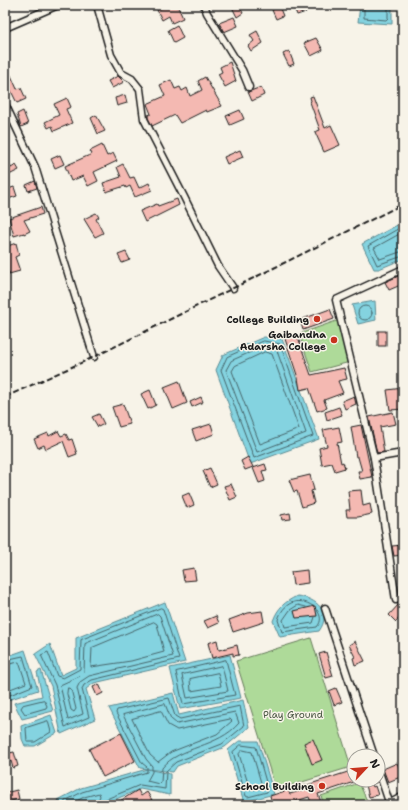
<svg xmlns="http://www.w3.org/2000/svg" width="408" height="810" viewBox="0 0 408 810" font-family="'Shantell Sans',sans-serif">
<rect width="100%" height="100%" fill="#f7f3e8"/>
<filter id="ink" filterUnits="userSpaceOnUse"><feTurbulence type="fractalNoise" baseFrequency=".025" numOctaves="2"/><feDisplacementMap in="SourceGraphic" scale="8" xChannelSelector="R" yChannelSelector="G"/><feConvolveMatrix kernelMatrix="1 2 1 2 8 2 1 2 1" color-interpolation-filters="sRGB"/></filter>
<g filter="url(#ink)">
<g fill="#aeda99" stroke="#657b5a">
<polygon points="339,320 350,362 312,372 299,334"/>
<polygon points="311,638 351,767 276,790 236,661"/>
<polygon points="359,783 369,805 324,805 321,796"/>
</g>
<g fill="#84d3e0" stroke="#5a8a92">
<polygon points="360,5 392,5 392,24 358,22"/>
<polygon points="403,222 403,259 379,269 374,269 362,244"/>
<polygon points="375,301 376,320 358,324 352,305"/>
<polygon points="264,337 282,339 319,439 250,464 216,370 223,355"/>
<path d="M297 596C316 598 333 612 319 631L280 637 273 621C278 607 285 602 297 596Z"/>
<polygon points="165,602 185,662 94,683 86,689 95,719 61,734 51,686 35,654 50,644 61,675 76,668 76,638"/>
<polygon points="25,650 38,690 5,701 5,657"/>
<polygon points="230,655 241,698 180,709 170,668"/>
<polygon points="41,670 53,711 22,719 14,703 42,696 37,672"/>
<polygon points="173,693 179,715 243,700 249,727 225,747 177,766 173,772 140,768 109,708"/>
<polygon points="51,715 57,733 35,746 25,746 22,739 21,726"/>
<polygon points="239,741 258,741 274,794 244,802 228,750"/>
<polygon points="147,769 170,774 170,795 140,789 102,805 61,805 58,800 81,788"/>
</g>
<g fill="none" stroke-linecap="round" stroke-linejoin="round">
<g stroke="#46656a" stroke-width="1">
<polyline points="364,5 364,18 386,20 388,18 388,5"/>
<polyline points="403,226 368,246 377,265 403,256"/>
<polyline points="403,232 374,248 380,259 403,251"/>
<circle cx="365" cy="313" r="7"/>
<polygon points="264,341 280,344 313,436 254,458 221,370 227,357"/>
<polygon points="265,346 276,348 306,433 257,452 226,370 231,361"/>
<polygon points="265,352 272,354 299,429 260,444 232,371 235,366"/>
<path d="M313 606C297 596 283 603 278 620L282 632 317 627C322 621 321 616 317 610"/>
<polyline points="306,607 298,605 290,610 283,620 285,627 313,623 315,617"/>
<polygon points="161,608 163,609 179,659 92,680 84,685 82,689 89,717 65,727 55,685 41,655 48,652 57,676 63,678 80,669 81,640"/>
<polygon points="158,614 160,616 173,656 89,676 80,682 77,688 83,714 68,720 60,685 80,676 84,672 85,644"/>
<polygon points="154,622 157,624 164,652 131,661 91,667 92,648"/>
<polyline points="5,660 23,656 32,686 5,697"/>
<polygon points="226,660 235,695 183,704 176,672"/>
<polyline points="5,665 19,662 26,683 5,691"/>
<polygon points="222,666 228,691 187,698 182,675"/>
<polygon points="218,673 221,686 191,691 190,679"/>
<polygon points="68,688 71,689 76,709 74,712 71,710 67,694"/>
<polygon points="44,700 47,706 46,708 25,714 21,708 23,705"/>
<path d="M165 704 171 719 177 724 235 712 239 723C218 748 179 746 162 768L161 782 159 784 147 781 152 772V766L146 759 123 715Z"/>
<polygon points="161,711 168,725 177,730 230,719 232,721 217,734 171,752 158,762 150,755 132,719"/>
<polygon points="48,721 51,732 35,742 27,742 26,728"/>
<polygon points="241,745 256,747 268,789 267,792 248,797 246,796 233,752"/>
<polygon points="243,750 252,752 262,786 261,788 250,790 239,754"/>
<polyline points="64,805 65,801 82,792 147,772 147,767 142,763 116,713 117,710 169,698 175,716 180,719 240,706 244,726 222,744 176,762 166,771 165,789 140,785 104,800 101,805"/>
<polyline points="69,805 84,797 99,793 100,796 96,805"/>
</g>
</g>
<g fill="#f4b9b2" stroke="#1c1c1c">
<polygon points="169,5 177,5 183,18 172,23 169,16 162,20 157,10"/>
<polygon points="231,5 239,5 243,13 237,17"/>
<polygon points="293,5 303,5 306,12 297,15"/>
<polygon points="279,6 283,16 276,19 272,10"/>
<polygon points="234,17 238,26 224,32 219,23"/>
<polygon points="177,25 183,38 174,43 168,30"/>
<polygon points="257,31 263,43 251,51 248,46 254,41 250,35"/>
<polygon points="316,38 323,50 311,56 304,43"/>
<polygon points="289,51 294,64 289,66 283,54"/>
<polygon points="5,62 17,89 21,88 26,99 17,103 8,85 5,86"/>
<polygon points="230,62 236,81 225,87 218,74 222,72 220,67"/>
<polygon points="118,76 124,82 112,88 108,81"/>
<polygon points="205,77 222,106 207,112 206,110 180,123 175,115 152,126 148,118 148,115 151,114 147,104 165,96 160,85 171,80 175,89 180,87 182,91 187,88 190,96 202,90 198,81"/>
<polygon points="261,87 264,95 252,101 248,92"/>
<polygon points="125,95 127,103 117,106 115,98"/>
<polygon points="313,96 325,128 331,125 340,145 324,152 315,132 320,130 310,102 311,101 310,97"/>
<polygon points="67,98 71,107 66,109 72,123 54,131 52,126 48,128 45,122 59,115 54,104"/>
<polygon points="240,110 244,119 230,125 226,116"/>
<polygon points="23,111 28,124 21,127 17,114"/>
<polygon points="96,115 105,131 98,134 91,118"/>
<polygon points="102,145 107,156 113,153 117,161 94,172 98,181 88,186 83,176 71,181 65,166 92,154 90,151"/>
<polygon points="240,150 243,157 227,164 224,157"/>
<polygon points="60,155 64,164 55,168 51,159"/>
<polygon points="5,156 11,168 16,165 19,170 5,177"/>
<polygon points="123,164 130,178 134,177 139,188 149,183 152,190 135,197 130,186 126,188 125,186 106,192 103,183 121,177 117,167"/>
<polygon points="35,181 37,188 28,191 26,185"/>
<polygon points="14,187 17,196 5,200 5,190"/>
<polygon points="177,199 179,205 145,222 140,211 157,204 158,206"/>
<polygon points="41,207 43,214 24,220 30,231 24,234 24,233 14,236 9,218"/>
<polygon points="96,213 99,217 96,219 103,233 95,237 84,219"/>
<polygon points="16,243 19,255 15,257 20,271 9,274 9,272 5,273 5,247"/>
<polygon points="126,252 130,260 122,263 118,255"/>
<polygon points="403,274 403,284 389,290 385,282"/>
<polygon points="330,309 334,319 303,330 300,320"/>
<rect x="378" y="331" width="8" height="15"/>
<polygon points="297,335 311,375 344,368 347,379 338,381 343,393 324,400 327,408 317,411 309,388 300,390 298,378 285,339"/>
<polygon points="179,381 187,403 173,409 164,387"/>
<polygon points="403,388 403,409 390,410 387,390"/>
<polygon points="150,390 156,405 148,409 141,394"/>
<polygon points="354,396 356,404 345,409 342,401"/>
<polygon points="201,397 203,402 192,407 190,402"/>
<polygon points="123,404 130,424 119,427 112,407"/>
<polygon points="339,407 342,415 327,420 325,412"/>
<polygon points="393,412 396,424 380,427 384,452 377,453 369,417"/>
<polygon points="99,414 104,424 98,427 92,417"/>
<polygon points="211,424 214,434 196,441 192,430"/>
<polygon points="361,425 372,477 360,479 358,471 362,471 358,457 356,457 351,427"/>
<polygon points="339,427 342,442 337,443 341,463 343,462 345,468 335,471 332,463 322,465 319,448 327,446 323,430"/>
<polygon points="58,431 61,436 66,434 69,440 72,439 77,454 69,457 63,441 46,449 44,445 38,448 34,439 48,433 49,436"/>
<polygon points="248,457 253,467 245,470 241,461"/>
<polygon points="265,464 267,470 262,471 265,481 259,483 253,468"/>
<polygon points="210,468 217,484 210,487 203,471"/>
<polygon points="310,475 314,490 311,491 314,503 302,507 297,491 294,492 289,480"/>
<polygon points="231,484 237,497 230,500 224,486"/>
<polygon points="361,490 363,506 370,504 372,514 358,517 347,517 346,510 350,510 348,491"/>
<polygon points="189,493 194,505 187,508 182,496"/>
<polygon points="290,513 291,519 282,520 281,515"/>
<polygon points="403,545 403,555 394,556 392,546"/>
<polygon points="194,568 196,580 184,581 182,570"/>
<polygon points="307,570 308,583 293,585 291,572"/>
<polygon points="399,604 403,607 403,613 396,622 389,615"/>
<polygon points="315,606 317,616 296,618 294,611"/>
<polygon points="262,611 264,622 233,632 229,620 248,613"/>
<polygon points="216,616 219,623 208,628 204,621"/>
<polygon points="217,640 219,650 237,645 239,655 233,656 233,653 212,658 208,643"/>
<polygon points="355,641 365,661 355,665 353,658 355,657 349,645"/>
<polygon points="326,652 333,676 326,678 319,654"/>
<polygon points="99,684 103,693 97,696 93,687"/>
<polygon points="336,688 342,702 334,705 329,691"/>
<polygon points="121,733 135,761 103,777 89,749"/>
<polygon points="313,739 322,760 312,764 304,743"/>
<polygon points="14,752 18,766 13,768 11,761 5,762 5,754"/>
<polygon points="397,763 403,776 388,782 383,769"/>
<polygon points="354,770 354,782 318,794 322,805 312,805 309,797 293,802 294,805 273,805 270,796 288,790 290,794 303,790 301,787"/>
<polygon points="361,780 377,780 378,782 372,784 373,787 375,786 378,795 369,797 366,785 362,786"/>
<polygon points="17,790 19,799 7,802 5,793"/>
<polygon points="138,790 141,796 147,792 152,800 143,805 113,805"/>
</g>
<g fill="none" stroke-linecap="round" stroke-linejoin="round">
<defs>
<g id="minor">
<polyline points="97,5 111,55 121,73 132,79 140,89 144,119 184,197 218,266 233,288"/>
<polyline points="204,5 207,13 242,70 249,87"/>
<polyline points="5,28 58,5"/>
<polyline points="5,104 35,167 94,357"/>
<polyline points="374,458 403,453"/>
<polyline points="396,600 374,458 336,300 403,269"/>
<polyline points="325,608 374,756"/>
<polyline points="378,769 390,805"/>
</g>
<polyline id="secondary" points="390,805 403,798"/>
</defs>
<use href="#minor" stroke="#1c1c1c" stroke-width="9"/>
<use href="#secondary" stroke="#1c1c1c" stroke-width="12"/>
<use href="#minor" stroke="#f7f3e8" stroke-width="6"/>
<use href="#secondary" stroke="#f7f3e8" stroke-width="9"/>
<polyline stroke="#1c1c1c" stroke-width="2" stroke-dasharray="6 3" stroke-linecap="butt" points="5,397 94,357 403,204"/>
</g>
</g>
<g fill="#c8321e" stroke="#f7f3e8" stroke-width="1.5">
<circle cx="317" cy="319" r="4"/>
<circle cx="334" cy="340" r="4"/>
<circle cx="322" cy="786" r="4"/>
</g>
<g text-anchor="middle" stroke-width="3" stroke-linejoin="round" paint-order="stroke">
<g font-size="10" font-weight="bold" fill="#1c1c1c" stroke="#f7f3e8" text-anchor="end">
<text x="309" y="323">College Building</text>
<text x="326" y="338">Gaibandha<tspan x="326" dy="12">Adarsha College</tspan></text>
<text x="314" y="790">School Building</text>
</g>
<g font-size="10" fill="#485542" stroke="#f7f3e8">
<text x="293" y="718">Play Ground</text>
</g>
</g>
<rect width="408" height="810" fill="none" stroke="#f7f3e8" stroke-width="20"/>
<rect x="10" y="10" width="388" height="790" fill="none" stroke="#1c1c1c" stroke-width="1.5" filter="url(#ink)"/>
<g transform="translate(366 768) rotate(64)"><circle r="19" fill="#f7f3e8" stroke="#9f9d96"/>
<path d="M0-3L7 15L0 10L-7 15Z" fill="#c8321e"/>
<text y="-6" font-size="11" font-weight="bold" text-anchor="middle" fill="#1c1c1c">N</text>
</g>
</svg>
